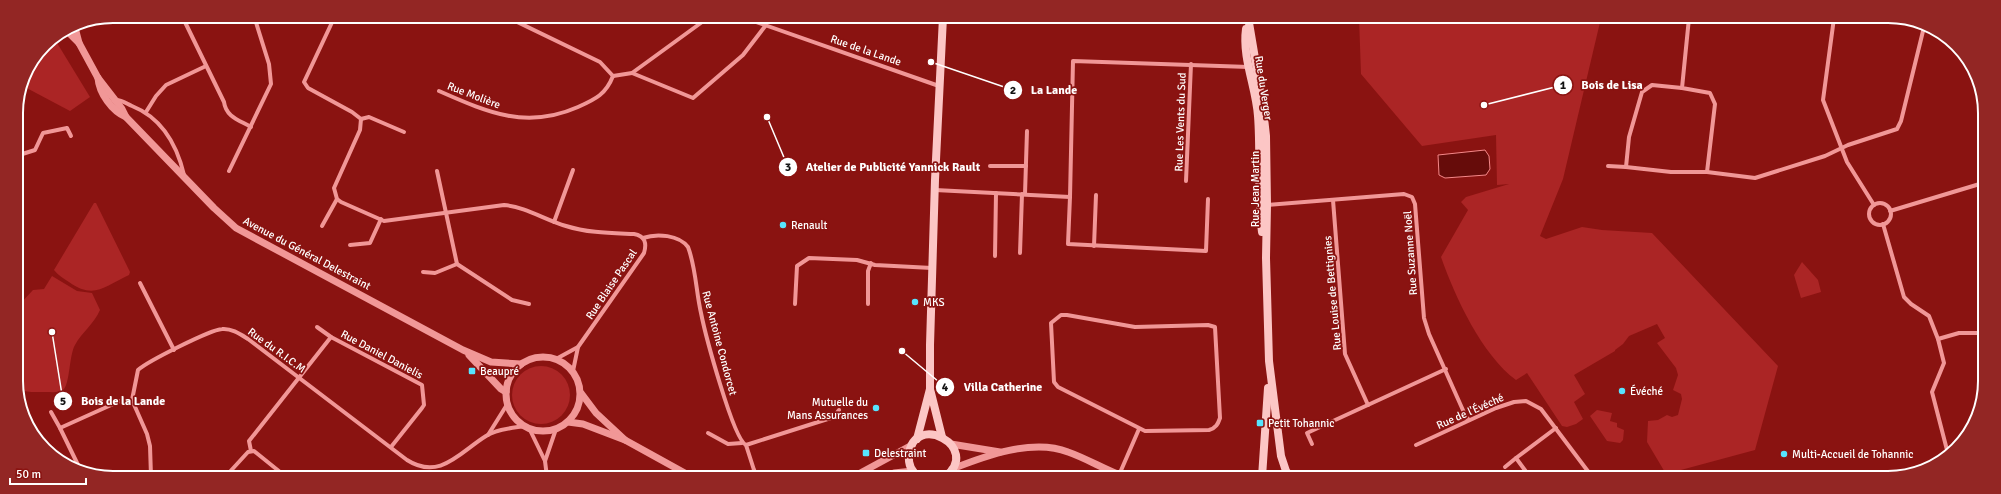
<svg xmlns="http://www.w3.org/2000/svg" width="2001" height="494" viewBox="0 0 2001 494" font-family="Signika,sans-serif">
<rect width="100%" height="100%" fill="#8a1311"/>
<g fill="#ab2525">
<path d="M1359 17 1601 18 1563 179 1540 236 1546 239 1582 227 1602 230 1652 233 1778 366 1755 450 1666 474 1647 442 1648 421 1658 420 1667 415 1672 417 1678 415 1682 399 1681 394 1673 390 1678 375 1676 368 1657 343 1665 338 1657 324 1629 336 1623 344 1615 350V351L1574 375 1585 394 1574 402 1583 419 1576 424 1567 427 1562 426 1527 373 1516 380C1482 355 1455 297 1441 257L1468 210 1461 202 1466 197 1509 184 1497 185 1496 135 1422 146 1361 74Z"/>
<path d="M54 38 90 97 70 111 21 85C25 67 39 48 54 38Z"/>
<path d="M94 203H96L130 272 129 275C105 286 94 300 69 282 63 278 58 275 54 270Z"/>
<polygon points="1802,262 1818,280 1821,292 1801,298 1794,275"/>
<path d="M52 276 77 291 92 293 100 310C94 324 82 332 75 345 69 355 70 385 63 390 59 393 51 392 45 392 36 392 27 393 18 389L17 303 20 304 33 290 44 289Z"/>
<circle cx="541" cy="395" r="29"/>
<polygon points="1597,410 1612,413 1610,421 1617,423 1617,427 1624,430 1623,440 1620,443 1607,441 1590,416"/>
</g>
<polygon fill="#660c0a" stroke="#f58889" points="1485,150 1489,156 1490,169 1486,175 1445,178 1439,175 1438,155"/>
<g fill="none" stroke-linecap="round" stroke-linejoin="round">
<g stroke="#f19797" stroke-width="4">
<path d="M182 16 224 102C226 117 239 120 251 127"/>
<path d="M335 16 304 82 308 88 352 112 361 119 360 130 334 188 337 199 341 202 384 221 504 205C526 207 545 220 566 226 588 233 611 233 634 234 645 236 647 243 644 253L578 347 556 359"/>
<polyline points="505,16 600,62 613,76"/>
<polyline points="742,17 939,86"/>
<polyline points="1689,18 1682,88 1710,93 1715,104 1707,172 1755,178 1825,156 1848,145 1897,129 1901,121 1924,27"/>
<polyline points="1834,18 1823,100 1847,162 1874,205"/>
<polyline points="632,73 693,98 743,55 766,25"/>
<polyline points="613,76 632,73 709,17"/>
<polyline points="1682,88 1652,85 1642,92 1629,137 1626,167 1671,172 1707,172"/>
<path d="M439 91C487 112 526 130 578 107 596 99 606 94 613 76"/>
<path d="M115 100C121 99 127 104 132 106 162 118 177 145 184 175"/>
<polyline points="146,112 156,96 166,85 206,66"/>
<polyline points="361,119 369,117 404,132"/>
<polyline points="16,156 35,150 43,133 67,128 71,136"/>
<polyline points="990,166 1026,166"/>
<polyline points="1608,166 1626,167"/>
<polyline points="229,171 271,84 269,64 254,16"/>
<polyline points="437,171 457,264 512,300 529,304"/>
<polyline points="17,178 18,185"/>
<polyline points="1186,181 1191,64"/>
<polyline points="935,190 1070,197 1073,61 1249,67"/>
<polyline points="1025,194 1027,131"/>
<polyline points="1070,197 1068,244 1206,251 1208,199"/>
<polyline points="1333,200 1345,354 1368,405"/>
<circle cx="1880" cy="214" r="11"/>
<polyline points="1267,205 1404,194 1412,197 1415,204 1424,318 1429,334 1466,417 1469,420"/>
<polyline points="1890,211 1983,183"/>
<polyline points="554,222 573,170"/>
<polyline points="1883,224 1904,297 1911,304 1929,316 1938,339 1944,363 1932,392 1947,450"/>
<polyline points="322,226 337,199"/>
<path d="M643 238C657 233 679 235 688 247 696 268 696 292 701 313 705 333 733 439 746 445"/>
<polyline points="350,245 370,243 381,219"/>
<polyline points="1094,246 1096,195"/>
<polyline points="1020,253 1022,194"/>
<polyline points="995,256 996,193"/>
<polyline points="423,272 435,273 457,264"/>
<polyline points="140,283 174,350"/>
<polyline points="795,304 797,266 809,258 857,260 875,265 932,268"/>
<polyline points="868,304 868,271 871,263"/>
<path d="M1061 315H1067L1135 327 1208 325 1215 327 1220 418C1218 424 1216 428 1209 430L1145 431 1058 387 1054 382 1051 323Z"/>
<polyline points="317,327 331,337"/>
<polyline points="1938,339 1959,333 1983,333"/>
<polyline points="573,371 578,347"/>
<polyline points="51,412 60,428"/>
<polyline points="529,428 545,461 547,477"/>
<polyline points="708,433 728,444 742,443"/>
<polyline points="488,435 508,403"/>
<polyline points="1312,444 1307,433 1446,369"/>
<polyline points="1416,445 1496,408 1514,402 1526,401 1541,409 1593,478"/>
<polyline points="251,451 249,441 331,337 422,385 424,405 422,408 391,447"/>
<polyline points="545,461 556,429"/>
<path d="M1940 462C1941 454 1947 448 1955 450"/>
<polyline points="1505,467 1516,458"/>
<polyline points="80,469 60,428 120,401 132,400"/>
<polyline points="1119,475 1139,429"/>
<path d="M151 476 150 446 147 434 132 400 138 370C148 361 210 330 222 329 231 328 240 334 248 339L407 460C440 481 460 452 486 436 497 429 513 428 525 426"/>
<polyline points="226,476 248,452 254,451 285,476"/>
<polyline points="750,477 754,470"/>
<polyline points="758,477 754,470 746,445 834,417 839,410"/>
<polyline points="1530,477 1516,458 1556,428"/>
<polyline points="1890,478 1930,467"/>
</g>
<g stroke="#f19797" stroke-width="7">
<polyline points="74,24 79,43"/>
<polyline points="66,30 79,43 98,78 122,109 126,117"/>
<path d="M98 78C99 93 112 111 126 117L214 208 236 228 463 350 491 362 521 364"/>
<polyline points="469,355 501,389 506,392"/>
<circle cx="543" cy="394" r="37"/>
<polyline points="581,393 596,413 625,440"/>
<polyline points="568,422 583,424 625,440 692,477"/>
<polyline points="951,444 1000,452"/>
<path d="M952 469C985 456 1033 438 1068 452 1088 459 1105 470 1125 477"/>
<polyline points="853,477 912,445"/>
<polyline points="882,477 894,473 913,471"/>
</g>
<g stroke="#fcc6c5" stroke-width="8">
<polyline points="1248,17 1262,100 1266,136 1267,205 1266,258 1269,361 1281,456 1286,471 1291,477"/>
<path d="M1246 29C1242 58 1256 87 1258 116 1261 155 1257 193 1262 232"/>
<polyline points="942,437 930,389 930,345 935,180 943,17"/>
<polyline points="917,439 930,389"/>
<path d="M919 477C912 472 908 464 909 455 913 411 983 447 945 477"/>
<polyline points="1262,477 1268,388"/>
<polyline points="1267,477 1276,475 1292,477"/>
</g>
</g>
<g fill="#57e4ff" stroke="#8a1311" stroke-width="1.5">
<circle cx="783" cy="225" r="4"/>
<circle cx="915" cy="302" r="4"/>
<rect x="468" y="367" width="8" height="8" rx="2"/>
<circle cx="1622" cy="391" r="4"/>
<circle cx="876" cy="408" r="4"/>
<rect x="1256" y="419" width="8" height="8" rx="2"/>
<rect x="862" y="449" width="8" height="8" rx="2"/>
<circle cx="1784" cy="454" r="4"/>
</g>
<g text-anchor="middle" stroke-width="3.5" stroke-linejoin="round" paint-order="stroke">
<g font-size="11" fill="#fff" stroke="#8a1311">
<text transform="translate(866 50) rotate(19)" y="4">Rue de la Lande</text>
<text transform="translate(1264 88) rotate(81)" y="4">Rue du Verger</text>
<text transform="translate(474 95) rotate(21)" y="4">Rue Molière</text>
<text transform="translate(1180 122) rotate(-88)" y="4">Rue Les Vents du Sud</text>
<text transform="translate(1255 189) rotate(-90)" y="4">Rue Jean Martin</text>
<text transform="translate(307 253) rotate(28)" y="4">Avenue du Général Delestraint</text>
<text transform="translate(1410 253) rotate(-94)" y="4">Rue Suzanne Noël</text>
<text transform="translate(611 284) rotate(-56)" y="4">Rue Blaise Pascal</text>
<text transform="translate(1332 293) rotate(-95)" y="4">Rue Louise de Bettignies</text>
<text transform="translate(720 343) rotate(75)" y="4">Rue Antoine Condorcet</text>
<text transform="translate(277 350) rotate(36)" y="4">Rue du R.I.C.M</text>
<text transform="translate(382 354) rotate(28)" y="4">Rue Daniel Danielis</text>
<text transform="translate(1470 411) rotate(-24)" y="4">Rue de l'Évéché</text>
</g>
<g font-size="11" fill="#fff" stroke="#8a1311" text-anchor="start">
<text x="791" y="229">Renault</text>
<text x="923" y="306">MKS</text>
<text x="480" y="375">Beaupré</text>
<text x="1630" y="395">Évéché</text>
<text x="868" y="406" text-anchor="end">Mutuelle du<tspan x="868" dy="13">Mans Assurances</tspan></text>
<text x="1268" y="427">Petit Tohannic</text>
<text x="874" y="457">Delestraint</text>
<text x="1792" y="458">Multi-Accueil de Tohannic</text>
</g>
</g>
<path d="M0 0H2001V494H0ZM113 23H1888A90 90 0 0 1 1978 113V381A90 90 0 0 1 1888 471H113A90 90 0 0 1 23 381V113A90 90 0 0 1 113 23Z" fill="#932624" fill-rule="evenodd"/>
<path fill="none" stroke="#fff" stroke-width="2" d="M113 23H1888A90 90 0 0 1 1978 113V381A90 90 0 0 1 1888 471H113A90 90 0 0 1 23 381V113A90 90 0 0 1 113 23Z"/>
<path fill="none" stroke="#fff" stroke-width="1.5" d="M1484 105L1563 85M931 62L1013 90M767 117L788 167M902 351L945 387M52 332L63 401"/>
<g fill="#fff" stroke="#8a1311" stroke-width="1.5">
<circle cx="1484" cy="105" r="4"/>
<circle cx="931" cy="62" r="4"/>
<circle cx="767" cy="117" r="4"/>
<circle cx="902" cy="351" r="4"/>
<circle cx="52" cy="332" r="4"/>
<circle cx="1563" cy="85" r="10"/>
<circle cx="1013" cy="90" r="10"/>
<circle cx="788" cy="167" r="10"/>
<circle cx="945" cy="387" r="10"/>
<circle cx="63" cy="401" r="10"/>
</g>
<g font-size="12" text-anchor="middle" font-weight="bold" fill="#111">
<text x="1563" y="89">1</text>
<text x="1013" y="94">2</text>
<text x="788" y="171">3</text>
<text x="945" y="391">4</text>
<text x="63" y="405">5</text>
</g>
<g font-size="12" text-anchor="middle" font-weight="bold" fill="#fff" stroke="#8a1311" stroke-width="3.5" stroke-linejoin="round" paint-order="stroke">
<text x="1612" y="89">Bois de Lisa</text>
<text x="1054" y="94">La Lande</text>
<text x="893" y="171">Atelier de Publicité Yannick Rault</text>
<text x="1003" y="391">Villa Catherine</text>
<text x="123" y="405">Bois de la Lande</text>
</g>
<path d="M10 478v6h76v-6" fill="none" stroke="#ffffff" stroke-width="2"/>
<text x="16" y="478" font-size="12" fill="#ffffff" stroke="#8a1311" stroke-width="3" paint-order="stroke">50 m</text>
</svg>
